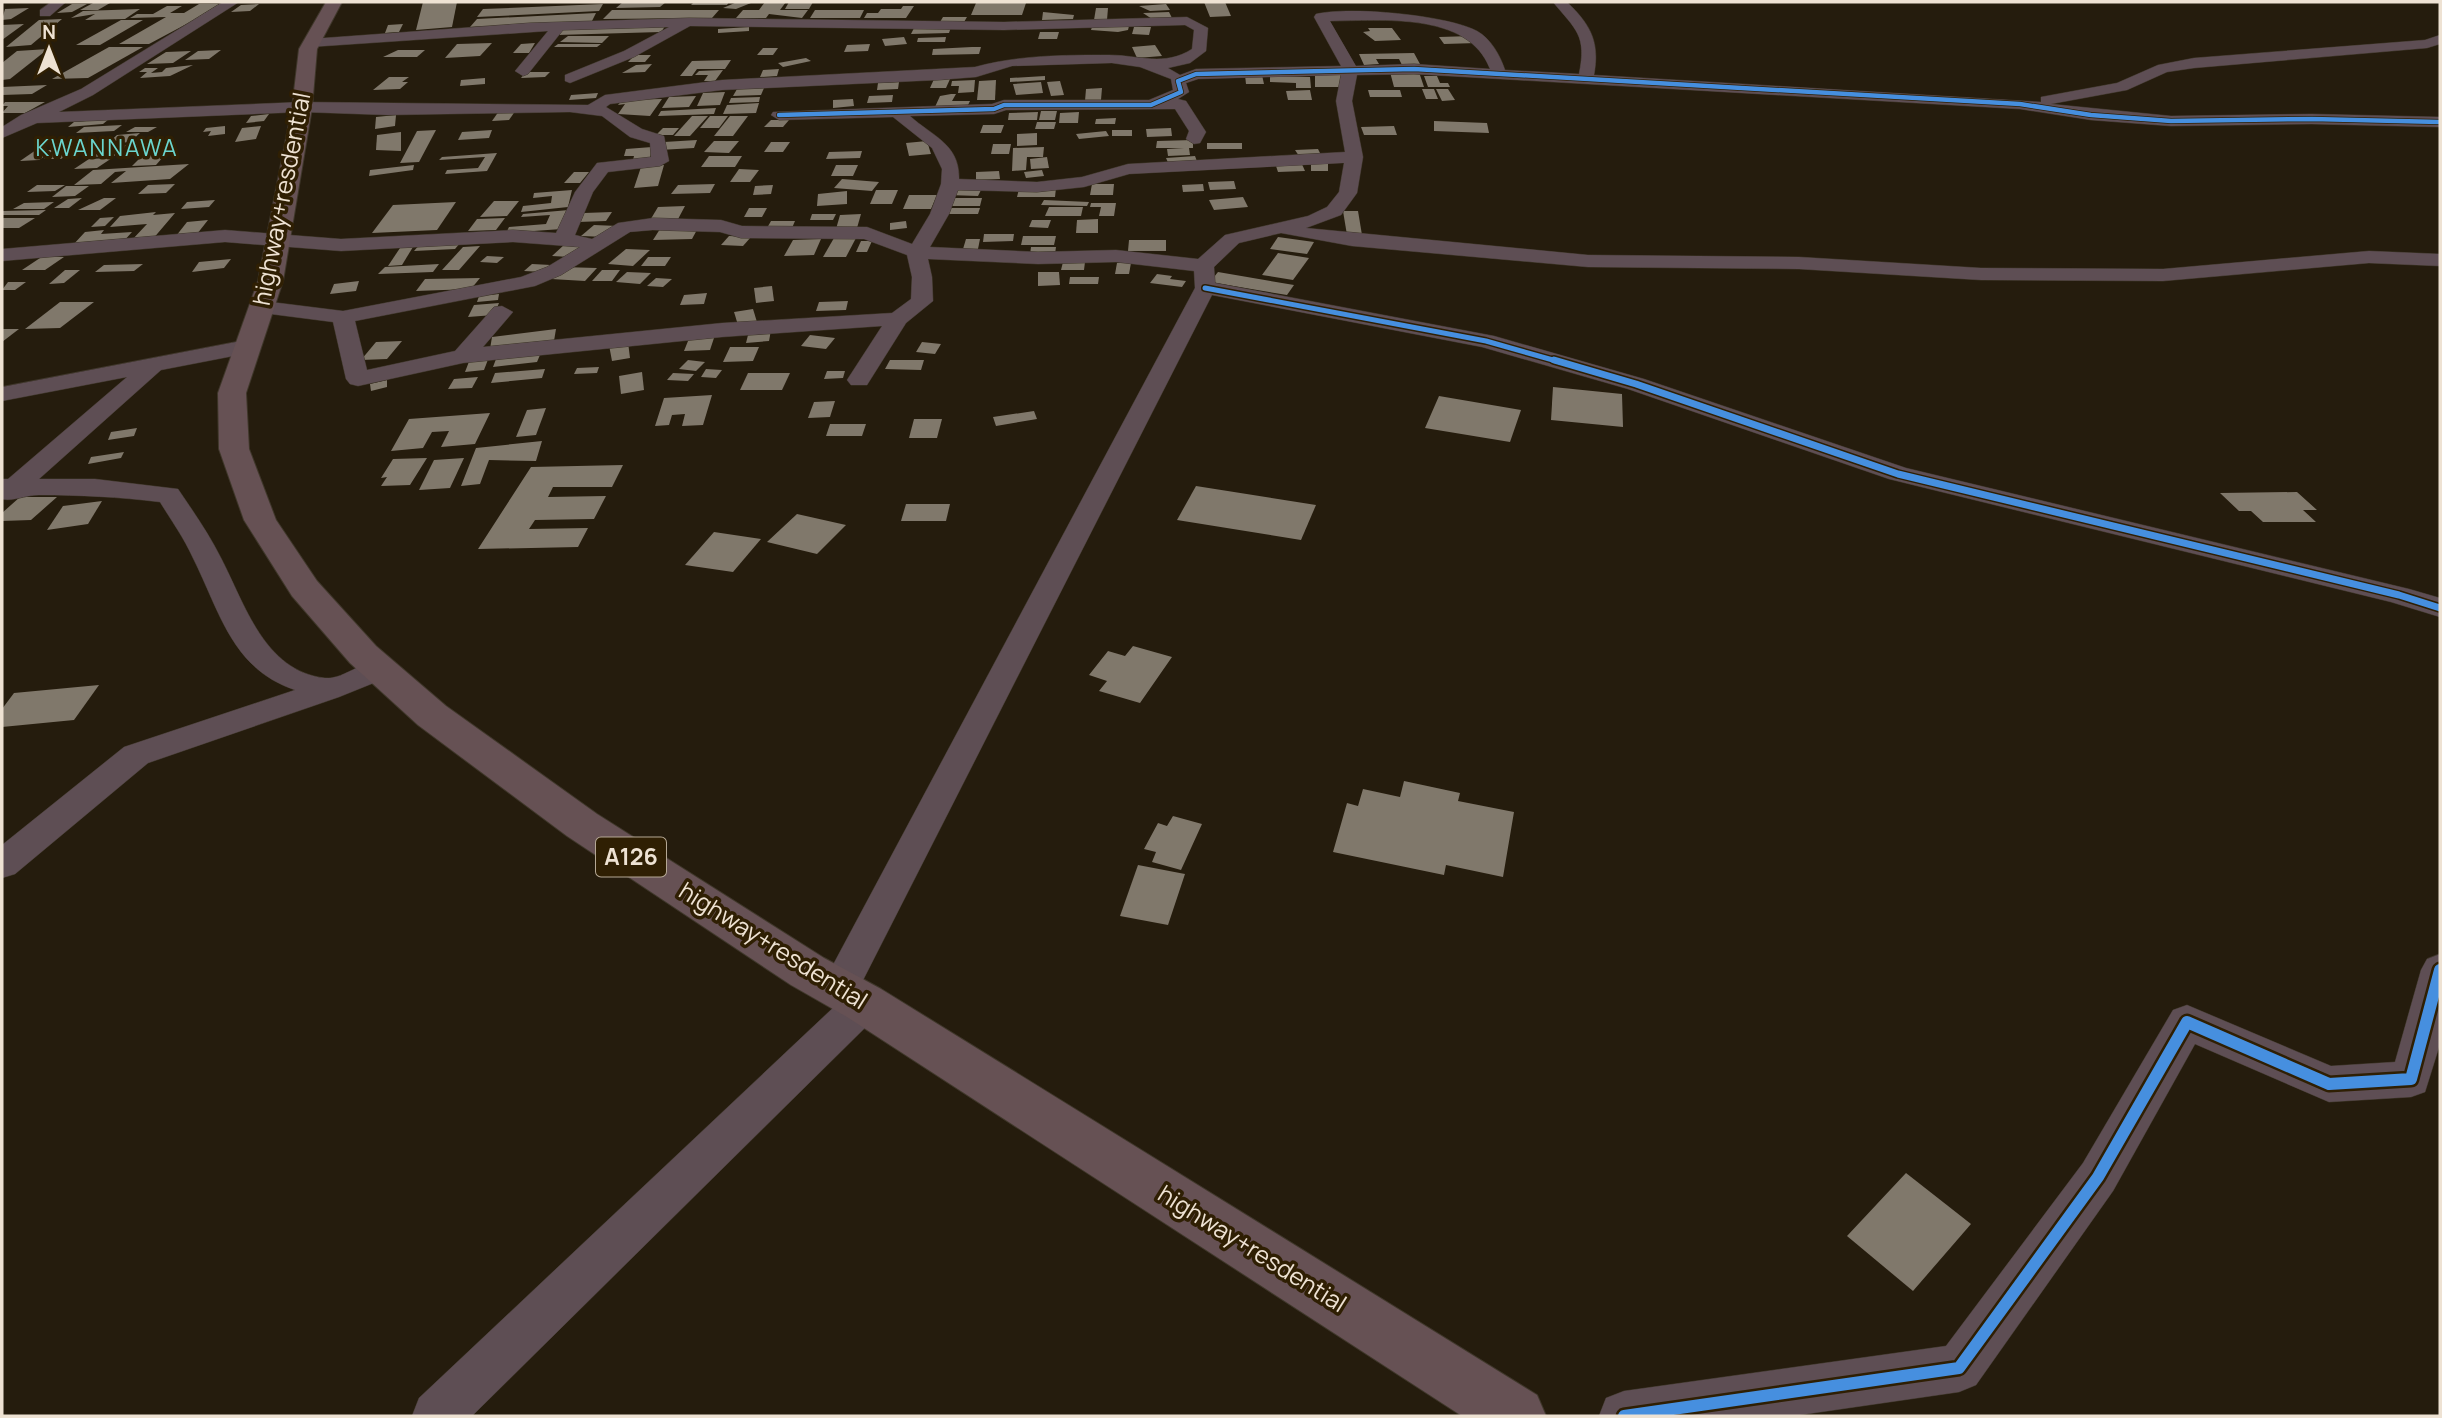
<svg xmlns="http://www.w3.org/2000/svg" width="2442" height="1418" viewBox="0 0 2442 1418" font-family="Manrope,sans-serif">
<rect width="100%" height="100%" fill="#251c0d"/>
<g fill="#80786b">
<polygon points="423,2 457,2 452,27 416,30"/>
<polygon points="623,2 666,2 660,7 616,8"/>
<polygon points="694,2 729,2 727,5 691,5"/>
<polygon points="737,2 751,3 736,9 723,8"/>
<polygon points="765,2 786,2 780,10 808,10 802,18 769,14 766,18 736,18 743,10 759,10"/>
<polygon points="789,2 813,2 809,9 785,9"/>
<polygon points="1204,2 1225,2 1231,16 1210,17"/>
<polygon points="93,3 110,3 98,10 80,10"/>
<polygon points="976,3 1026,3 1022,15 971,15"/>
<polygon points="72,4 87,4 72,12 57,13"/>
<polygon points="199,4 224,4 149,44 119,44 166,17 130,18 137,14 153,14 167,6 182,6 170,13 184,13"/>
<polygon points="259,4 250,11 231,12 241,5"/>
<polygon points="603,4 599,11 477,17 483,9"/>
<polygon points="1166,4 1170,10 1150,11 1139,6"/>
<polygon points="903,6 914,6 906,18 864,18 867,13 878,13 881,9 901,9"/>
<polygon points="29,8 11,19 2,20 5,9"/>
<polygon points="1096,8 1108,8 1107,20 1094,20"/>
<polygon points="140,9 125,19 85,20 95,14 71,18 83,11"/>
<polygon points="612,10 719,10 712,18 603,19"/>
<polygon points="815,10 864,10 860,18 810,18"/>
<polygon points="1043,12 1074,15 1073,19 1042,20"/>
<polygon points="1169,12 1172,18 1152,19 1143,13"/>
<polygon points="596,13 592,21 470,27 477,19"/>
<polygon points="943,17 967,17 964,22 940,22"/>
<polygon points="62,19 31,45 6,47 39,20"/>
<polygon points="121,20 143,20 100,45 76,45"/>
<polygon points="24,24 2,40 2,25"/>
<polygon points="403,24 399,32 385,33 388,25"/>
<polygon points="666,25 661,32 557,35 563,28"/>
<polygon points="1129,26 1128,30 1118,32 1091,30 1092,27"/>
<polygon points="749,27 749,31 718,33 718,29"/>
<polygon points="951,27 949,33 911,34 914,28"/>
<polygon points="1134,27 1151,27 1149,35 1132,34"/>
<polygon points="1368,28 1392,28 1401,40 1375,41 1363,32 1370,31"/>
<polygon points="1040,32 1059,32 1057,39 1038,39"/>
<polygon points="568,36 609,36 602,43 560,42"/>
<polygon points="1472,36 1477,43 1444,44 1439,37"/>
<polygon points="904,37 907,44 885,46 882,39"/>
<polygon points="946,37 945,42 917,42 918,38"/>
<polygon points="492,43 480,56 445,58 457,44"/>
<polygon points="535,43 529,53 513,53 521,44"/>
<polygon points="558,44 601,44 597,47 554,47"/>
<polygon points="870,44 868,51 844,52 847,45"/>
<polygon points="1155,45 1162,56 1137,58 1132,47"/>
<polygon points="109,47 143,47 88,78 52,79"/>
<polygon points="972,47 981,47 979,54 932,55 933,49"/>
<polygon points="763,48 778,48 773,55 757,55"/>
<polygon points="48,49 10,79 2,80 2,63 17,51"/>
<polygon points="221,50 209,59 185,60 198,51"/>
<polygon points="398,50 425,50 417,57 383,57"/>
<polygon points="191,51 173,63 147,64 166,52"/>
<polygon points="1414,53 1420,64 1402,65 1399,59 1376,59 1379,64 1364,65 1359,54"/>
<polygon points="635,55 651,55 645,62 628,62"/>
<polygon points="806,58 811,61 783,67 778,63"/>
<polygon points="731,60 725,69 697,69 692,76 680,76 692,61"/>
<polygon points="652,64 645,72 622,73 636,65"/>
<polygon points="193,65 170,76 140,78 147,72 139,72 145,68 158,68 151,73 162,72 166,68"/>
<polygon points="779,69 777,76 760,77 763,70"/>
<polygon points="723,70 715,81 704,81 708,75 695,75 699,71"/>
<polygon points="526,72 550,72 545,77 521,78"/>
<polygon points="1390,72 1419,72 1424,87 1394,87"/>
<polygon points="1315,73 1343,74 1344,87 1315,87"/>
<polygon points="1245,75 1262,75 1264,84 1246,84"/>
<polygon points="1045,76 1045,80 1010,82 1010,78"/>
<polygon points="1270,76 1310,77 1311,88 1296,88 1296,83 1270,82"/>
<polygon points="1424,76 1437,76 1440,83 1448,83 1450,87 1428,87"/>
<polygon points="389,77 409,77 402,82 408,82 400,89 373,90"/>
<polygon points="485,78 485,84 460,86 461,80"/>
<polygon points="934,79 950,79 946,88 930,88"/>
<polygon points="975,80 974,92 958,93 959,86 951,86 952,81"/>
<polygon points="996,80 995,100 977,100 979,81"/>
<polygon points="1060,81 1064,95 1051,96 1047,82"/>
<polygon points="899,82 898,89 877,90 878,83"/>
<polygon points="1041,82 1043,93 1016,95 1013,84"/>
<polygon points="47,85 32,94 2,95 2,87"/>
<polygon points="764,88 761,95 733,96 737,89"/>
<polygon points="1102,88 1101,100 1085,101 1086,89"/>
<polygon points="1422,89 1434,89 1438,99 1426,99"/>
<polygon points="1436,89 1448,89 1455,100 1442,101"/>
<polygon points="1310,90 1312,100 1288,100 1286,91"/>
<polygon points="1368,90 1400,90 1402,97 1370,97"/>
<polygon points="725,92 720,105 697,106 703,93"/>
<polygon points="598,93 596,98 569,100 571,95"/>
<polygon points="951,94 956,94 952,101 970,101 967,107 935,107 940,96"/>
<polygon points="893,95 892,102 867,103 869,96"/>
<polygon points="696,96 689,107 662,108 669,97"/>
<polygon points="760,97 759,102 729,103 731,98"/>
<polygon points="662,99 650,116 618,114 625,104 618,105 622,100"/>
<polygon points="853,99 854,106 833,108 833,100"/>
<polygon points="5,102 45,102 25,113 2,113 8,106 2,106"/>
<polygon points="759,103 756,113 723,114 727,105"/>
<polygon points="716,108 714,114 658,116 661,111"/>
<polygon points="516,110 509,120 492,121 499,111"/>
<polygon points="1041,111 1057,111 1055,120 1039,120"/>
<polygon points="1038,112 1037,120 1008,120 1009,113"/>
<polygon points="1079,112 1078,123 1059,123 1060,113"/>
<polygon points="269,114 264,121 246,123 251,116"/>
<polygon points="396,115 395,126 375,129 376,117"/>
<polygon points="692,116 708,116 690,136 674,136"/>
<polygon points="710,116 728,116 719,128 700,128"/>
<polygon points="730,116 748,116 733,136 714,136"/>
<polygon points="1116,118 1115,124 1095,124 1096,119"/>
<polygon points="109,119 103,124 68,127 74,122"/>
<polygon points="771,120 789,120 783,127 764,127"/>
<polygon points="1434,121 1487,123 1489,133 1434,131"/>
<polygon points="1037,122 1056,122 1054,129 1035,129"/>
<polygon points="122,125 114,131 76,133 84,127"/>
<polygon points="983,125 1004,125 1001,133 980,133"/>
<polygon points="225,126 225,134 208,136 211,131 203,132 206,128"/>
<polygon points="261,126 256,139 235,142 242,128"/>
<polygon points="1394,126 1397,135 1364,135 1361,127"/>
<polygon points="135,127 157,127 148,132 126,132"/>
<polygon points="663,128 679,128 673,135 656,135"/>
<polygon points="1171,128 1172,136 1147,137 1146,129"/>
<polygon points="436,130 419,162 400,163 417,131"/>
<polygon points="492,130 489,138 458,140 462,132"/>
<rect x="1112" y="130" width="20" height="6"/>
<polygon points="1106,131 1109,136 1079,139 1076,134"/>
<polygon points="401,132 401,151 376,150 377,135"/>
<polygon points="140,133 130,142 107,144 117,135"/>
<polygon points="1037,133 1037,145 1017,146 1017,134"/>
<polygon points="697,140 694,148 660,150 664,142"/>
<polygon points="1193,140 1193,148 1189,148 1190,155 1168,156 1167,149 1184,148 1156,148 1157,141"/>
<polygon points="714,141 739,141 729,153 704,152"/>
<polygon points="927,141 931,154 909,156 906,143"/>
<polygon points="771,142 790,142 783,152 764,152"/>
<rect x="1207" y="143" width="35" height="6"/>
<polygon points="993,144 1011,144 1009,154 991,154"/>
<polygon points="129,145 114,156 90,157 105,146"/>
<polygon points="652,147 650,159 633,160 634,156 624,156 626,149"/>
<polygon points="1044,147 1043,157 1027,157 1026,170 1012,171 1013,148"/>
<polygon points="76,148 61,159 44,159 59,149"/>
<polygon points="170,149 156,165 132,166 147,151"/>
<polygon points="1318,149 1321,155 1299,156 1295,150"/>
<polygon points="36,150 54,150 39,160 20,161"/>
<polygon points="862,151 860,158 826,159 829,152"/>
<polygon points="497,153 487,171 445,174 447,170 478,168 485,157 439,160 442,157"/>
<polygon points="709,156 742,156 735,167 701,167"/>
<polygon points="1195,156 1198,164 1169,165 1166,158"/>
<polygon points="1047,157 1049,168 1031,169 1030,159"/>
<polygon points="112,158 97,168 74,169 89,159"/>
<polygon points="1301,162 1305,171 1278,172 1275,163"/>
<rect x="1311" y="162" width="17" height="9"/>
<polygon points="189,164 170,179 111,183 126,171 115,172 101,184 74,185 93,170"/>
<polygon points="414,165 413,170 369,176 370,170"/>
<polygon points="664,165 658,186 634,188 641,167"/>
<polygon points="836,165 858,165 853,176 831,176"/>
<polygon points="739,169 759,170 750,182 730,182"/>
<polygon points="1042,170 1044,176 1026,178 1024,172"/>
<polygon points="999,171 1000,179 976,180 976,172"/>
<polygon points="574,172 589,172 580,183 564,183"/>
<polygon points="842,179 879,182 872,191 834,188"/>
<polygon points="1234,181 1236,189 1210,190 1208,182"/>
<polygon points="175,184 166,193 138,194 148,185"/>
<polygon points="715,184 710,193 671,194 678,185"/>
<polygon points="1092,184 1114,184 1113,195 1090,195"/>
<polygon points="1203,184 1204,191 1183,192 1182,185"/>
<polygon points="37,185 65,185 55,191 27,192"/>
<polygon points="773,185 771,194 753,195 755,186"/>
<polygon points="66,186 89,186 75,196 52,197"/>
<polygon points="952,187 982,188 978,196 948,195"/>
<polygon points="1056,188 1055,197 1017,197 1019,189"/>
<polygon points="572,190 568,207 521,212 523,206 551,203 552,196 533,198 534,193"/>
<polygon points="876,190 898,190 892,204 870,204"/>
<polygon points="847,191 847,204 817,206 818,194"/>
<polygon points="909,195 937,195 931,209 903,209"/>
<polygon points="1243,197 1248,207 1214,210 1209,200"/>
<polygon points="82,198 69,208 54,208 68,199"/>
<polygon points="104,198 116,198 100,210 78,210"/>
<polygon points="949,198 982,198 980,206 947,206"/>
<polygon points="215,200 209,207 181,209 187,202"/>
<polygon points="1044,200 1089,202 1087,206 1041,205"/>
<polygon points="494,201 519,201 507,216 480,217"/>
<polygon points="54,202 44,209 13,209 24,203"/>
<polygon points="456,202 437,230 372,233 393,205"/>
<polygon points="1091,203 1116,203 1114,216 1099,216 1101,207 1090,207"/>
<polygon points="685,206 677,221 649,222 658,207"/>
<polygon points="1049,207 1083,207 1081,216 1045,216"/>
<polygon points="749,208 767,208 762,217 744,217"/>
<polygon points="946,208 980,208 978,214 943,214"/>
<polygon points="46,210 39,215 2,215 2,211"/>
<polygon points="569,210 562,229 506,233 509,227 546,224 550,215 521,217 523,214"/>
<polygon points="1343,211 1358,211 1362,235 1347,235"/>
<polygon points="156,212 153,215 175,213 152,240 131,241 147,224 110,227 120,216"/>
<polygon points="612,212 606,221 578,222 584,213"/>
<polygon points="812,214 836,214 833,220 810,220"/>
<polygon points="861,214 857,228 836,229 840,215"/>
<polygon points="114,217 105,226 91,227 100,218"/>
<polygon points="2,218 35,218 19,228 2,228"/>
<polygon points="505,218 496,230 468,231 477,219"/>
<polygon points="1098,219 1098,233 1076,233 1077,220"/>
<polygon points="208,220 197,234 176,236 187,222"/>
<polygon points="1032,220 1051,220 1048,228 1029,227"/>
<polygon points="771,221 795,221 792,228 767,228"/>
<polygon points="906,221 907,228 890,230 890,223"/>
<polygon points="594,225 618,226 606,237 581,236"/>
<polygon points="698,228 692,239 653,240 660,229"/>
<polygon points="104,230 101,234 132,232 123,242 72,246 85,232"/>
<polygon points="984,234 1014,234 1013,241 983,242"/>
<polygon points="729,236 751,237 743,246 721,245"/>
<polygon points="1023,236 1056,236 1054,245 1021,245"/>
<polygon points="1278,237 1314,242 1307,254 1270,249"/>
<polygon points="834,238 856,238 846,257 823,257"/>
<polygon points="821,239 814,255 784,256 793,240"/>
<polygon points="966,239 980,239 978,249 963,249"/>
<polygon points="1129,240 1166,240 1166,251 1128,251"/>
<polygon points="861,241 872,241 867,252 856,252"/>
<polygon points="461,242 455,249 414,251 420,244"/>
<polygon points="565,244 583,245 570,257 552,256"/>
<polygon points="480,246 459,270 442,270 463,247"/>
<polygon points="413,247 402,265 388,266 400,248"/>
<polygon points="1031,247 1056,247 1055,254 1030,255"/>
<polygon points="626,249 650,250 633,266 608,264"/>
<polygon points="1278,253 1309,258 1293,280 1262,275"/>
<polygon points="43,256 64,257 45,270 22,270"/>
<polygon points="487,256 504,257 497,263 480,262"/>
<polygon points="648,257 671,257 665,266 641,266"/>
<polygon points="231,259 224,268 192,272 199,262"/>
<polygon points="1063,262 1085,262 1084,270 1061,270"/>
<polygon points="1117,263 1131,263 1129,274 1115,274"/>
<polygon points="143,264 134,271 95,272 104,265"/>
<polygon points="439,264 433,272 378,274 385,267"/>
<polygon points="532,264 551,265 543,272 524,271"/>
<polygon points="562,267 597,268 585,281 551,279"/>
<polygon points="65,270 80,270 64,283 49,284"/>
<polygon points="602,270 620,270 612,281 592,281"/>
<polygon points="627,272 651,273 640,284 616,282"/>
<polygon points="1038,272 1059,272 1060,285 1038,286"/>
<polygon points="1218,272 1294,285 1287,295 1210,282"/>
<polygon points="1157,274 1172,276 1170,279 1186,281 1182,287 1150,283"/>
<polygon points="1070,277 1099,277 1098,284 1069,284"/>
<polygon points="480,278 471,289 416,291 425,279"/>
<polygon points="656,278 672,279 663,287 647,286"/>
<polygon points="359,281 356,291 330,294 334,284"/>
<polygon points="8,282 26,282 15,290 2,290"/>
<polygon points="772,286 774,301 756,303 754,288"/>
<polygon points="707,293 704,304 680,305 684,295"/>
<polygon points="499,294 498,300 477,302 479,296"/>
<polygon points="848,301 846,310 816,311 819,302"/>
<polygon points="60,302 94,302 60,328 25,329"/>
<polygon points="499,303 494,315 468,317 474,305"/>
<polygon points="753,309 757,322 738,325 734,312"/>
<polygon points="2,329 19,329 2,342"/>
<polygon points="556,329 554,341 490,349 492,337"/>
<polygon points="771,330 769,341 746,343 749,331"/>
<polygon points="715,335 710,350 684,351 690,336"/>
<polygon points="810,335 835,338 826,349 801,346"/>
<polygon points="402,341 387,359 361,360 376,342"/>
<polygon points="628,342 630,358 612,361 609,345"/>
<polygon points="922,342 941,344 935,354 916,352"/>
<polygon points="730,347 759,347 753,361 723,362"/>
<polygon points="540,355 537,362 493,367 496,359"/>
<polygon points="489,357 484,370 465,372 470,359"/>
<polygon points="688,360 705,362 696,371 679,369"/>
<polygon points="890,360 924,360 921,370 885,369"/>
<polygon points="599,367 597,373 574,374 577,368"/>
<polygon points="545,369 542,378 491,383 495,373"/>
<polygon points="706,369 722,370 716,378 701,377"/>
<polygon points="827,371 845,371 843,378 824,379"/>
<polygon points="642,372 644,390 621,394 619,376"/>
<polygon points="673,373 694,374 688,381 667,380"/>
<polygon points="748,373 790,373 782,390 740,390"/>
<polygon points="478,377 472,388 448,389 454,379"/>
<polygon points="387,380 387,387 371,391 370,384"/>
<polygon points="1553,387 1622,394 1623,427 1551,420"/>
<polygon points="712,395 703,425 682,426 685,414 672,415 669,425 655,426 664,398"/>
<polygon points="1439,396 1521,410 1510,442 1425,428"/>
<polygon points="835,401 830,417 808,418 814,402"/>
<polygon points="546,408 536,435 516,437 527,410"/>
<polygon points="1034,411 1037,419 996,426 993,417"/>
<polygon points="490,413 475,444 441,447 449,431 432,432 423,448 391,451 409,419"/>
<polygon points="914,419 942,419 937,438 909,438"/>
<polygon points="830,424 866,424 862,436 826,436"/>
<polygon points="137,428 134,436 108,440 111,432"/>
<polygon points="542,441 536,461 489,460 480,484 461,486 476,448"/>
<polygon points="124,452 121,458 88,464 91,457"/>
<polygon points="427,458 410,485 381,486 387,477 381,478 393,459"/>
<polygon points="464,458 450,488 419,490 434,460"/>
<polygon points="623,465 612,487 553,487 548,497 606,496 594,519 535,520 529,529 588,528 578,547 478,549 531,467"/>
<polygon points="1196,486 1316,505 1301,540 1177,520"/>
<polygon points="2297,492 2317,510 2303,510 2316,522 2263,522 2251,511 2239,511 2220,493"/>
<polygon points="20,497 57,497 31,520 2,521 2,513"/>
<polygon points="102,501 88,524 47,530 63,506"/>
<polygon points="906,504 950,504 946,521 901,521"/>
<polygon points="797,514 846,525 817,554 767,542"/>
<polygon points="714,532 761,539 733,572 685,565"/>
<polygon points="1133,646 1172,657 1140,703 1099,691 1107,681 1089,675 1108,651 1125,656"/>
<polygon points="99,685 74,720 2,727 2,709 14,693"/>
<polygon points="1404,781 1460,793 1458,801 1514,812 1503,877 1446,865 1444,875 1333,852 1347,803 1358,806 1363,789 1400,797"/>
<polygon points="1173,816 1202,824 1181,870 1152,862 1156,852 1144,849 1158,823 1167,826"/>
<polygon points="1138,865 1185,874 1168,925 1120,916"/>
<polygon points="1906,1173 1971,1224 1913,1291 1847,1236"/>
</g>
<g fill="none" stroke-linecap="round" stroke-linejoin="round">
<defs>
<g id="street">
<polygon points="51,2 66,2 50,16 40,16 40,10"/>
<path d="M223 2H239L93 95 59 112 302 102 588 105 605 95 722 80 975 67C1019 55 1063 55 1109 55 1139 55 1164 67 1192 49L1194 30 1185 25 1004 30 690 26 634 57 570 83 565 81V75L624 51 669 27 563 30 528 74 523 76 515 71 548 31 310 47 303 43 310 39 530 23 689 18 1004 22 1187 17 1208 28 1206 51 1190 63 1168 68 1180 75 1196 69 1341 66 1314 17 1316 14C1349 6 1447 15 1477 31 1491 39 1500 55 1505 70L1579 74C1587 35 1576 30 1553 2H1567C1591 25 1600 42 1594 75L2041 102V97L2117 83 2158 65 2194 58 2425 40 2440 35V44L2427 48 2194 68 2167 72 2127 90 2051 104 2171 116 2312 114 2440 117V127L2312 124 2171 126 2091 120 2020 109 1414 74 1357 75 1352 101 1363 157 1357 193 1341 215 1306 228 1588 255 1799 257 1981 268 2163 269 2369 251 2440 254V266L2369 263 2163 281 1981 280 1799 269 1588 267 1352 246 1281 233 1239 243 1214 267 1215 283 1494 336 1644 379 1906 468 2409 589 2440 598V617L2391 602 1889 479 1628 389 1482 347 1212 295 859 988 864 987 878 991 883 1003 878 1015 472 1416H412L419 1398 835 1006 824 1002 819 991 1195 288 1194 271 1116 262 1038 264 928 259 932 277 933 301 906 323 867 385H851L847 380 882 326 722 337 463 363 358 386 350 384 346 379 333 322 255 312 252 307 255 302 263 301 343 311 521 277 547 267 580 247 513 242 341 251 225 242 2 261V249L225 230 341 239 513 230 556 233 575 192 597 163 651 157 650 143 630 137 602 116 570 112 387 115 302 112 37 123 2 138V127L21 115 81 89ZM1330 21C1381 21 1468 11 1490 69L1414 64 1356 66ZM1112 63 1140 67 1171 79 1173 90 1149 100H1004L992 104 773 112 771 115 779 120 893 117 932 148 942 169 941 184 930 214 912 244 867 227 742 226 721 220 653 218 618 223 592 239 575 235 593 192 608 172 660 166 669 161 664 136 642 129 606 107 610 104 722 90 938 80 976 77 1012 66ZM1341 75 1336 101 1345 152 1128 164 1082 177 1037 182 959 179C960 144 932 136 910 116L994 114 1006 110 1175 109 1189 131 1186 139 1194 144 1200 143 1206 132 1186 101 1178 99 1189 92 1186 83 1198 79ZM1344 163 1339 192 1327 207 1308 216 1225 235 1198 259 1116 250 1038 252 930 247 949 214 958 190 1037 192 1084 187 1129 174ZM653 230 720 232 741 238 864 239 907 255 912 277 911 299 892 313 722 323 483 347 513 312 502 306 494 307 455 351 367 370 355 321 535 286 561 275 630 232Z"/>
<path d="M246 340 257 347 254 352 161 370 39 479H95L178 489C193 511 209 534 221 558 245 604 264 671 325 678 346 680 365 655 391 662L395 669 391 676 339 697 148 763 15 874 2 878V845L124 747 295 690C232 669 220 612 193 558 184 538 171 520 160 502 119 497 80 495 39 495 25 495 12 502 2 499V479H8L127 377 2 401V387Z"/>
<polygon points="2440,954 2440,1044 2425,1092 2411,1097 2329,1102 2195,1044 2113,1191 1976,1385 1959,1392 1793,1416 1599,1416 1606,1398 1624,1391 1946,1346 2083,1163 2173,1010 2187,1005 2331,1066 2395,1062 2421,970 2427,959"/>
</g>
<polygon id="highway" points="326,2 342,2 317,49 312,108 283,281 246,393 249,449 276,520 317,581 376,646 446,706 597,814 824,958 881,989 1537,1395 1546,1416 1462,1416 847,1017 791,985 567,836 418,725 350,663 292,596 244,520 219,449 218,393 258,281 292,108 299,49"/>
</defs>
<use href="#street" stroke="#3f372a" stroke-width="1"/>
<use href="#highway" stroke="#3f372a" stroke-width="2"/>
<use href="#street" fill="#5e4e54" fill-rule="evenodd"/>
<use href="#highway" fill="#665154" fill-rule="evenodd"/>
<defs>
<polyline id="cycleway-far3" points="779,115 994,109 1004,105 1151,105 1181,92 1178,81 1196,74 1414,69 2020,104 2091,115 2171,121 2312,119 2440,122"/>
<polyline id="cycleway-far2" points="1205,288 1486,341 1560,362"/>
<polyline id="cycleway-far1" points="1554,360 1636,384 1898,474 2399,595 2440,608"/>
<polyline id="cycleway" points="1624,1416 1959,1368 2098,1177 2187,1022 2329,1084 2411,1079 2440,970"/>
</defs>
<use href="#cycleway-far3" stroke="#2f1f03" stroke-width="6"/>
<use href="#cycleway-far2" stroke="#2f1f03" stroke-width="8"/>
<use href="#cycleway-far1" stroke="#2f1f03" stroke-width="10"/>
<use href="#cycleway" stroke="#2f1f03" stroke-width="17"/>
<use href="#cycleway-far3" stroke="#468fdf" stroke-width="4.5"/>
<use href="#cycleway-far2" stroke="#468fdf" stroke-width="5"/>
<use href="#cycleway-far1" stroke="#468fdf" stroke-width="7"/>
<use href="#cycleway" stroke="#468fdf" stroke-width="12"/>
</g>
<g text-anchor="middle" stroke-width="7" stroke-linejoin="round" paint-order="stroke">
<g font-size="23" letter-spacing="2" fill="#6bd6ce" stroke="#2f1f03">
<text x="107" y="156">KWANNAWA</text>
</g>
<rect fill="#2f1f03" stroke="#b5a895" stroke-width="2" x="596" y="837.5" width="70" height="39" rx="5"/>
<g font-size="23" font-weight="bold" fill="#eee2d3">
<text x="631" y="865">A126</text>
</g>
<g font-size="24" fill="#eee2d3" stroke="#2f1f03">
<text transform="translate(282 199) rotate(-79)" y="8">highway+resdential</text>
<text transform="translate(773 946) rotate(32)" y="8">highway+resdential</text>
<text transform="translate(1252 1249) rotate(32)" y="8">highway+resdential</text>
</g>
</g>
<rect width="2442" height="1418" fill="none" stroke="#eee2d3" stroke-width="7"/>
<g transform="translate(49 49)" stroke="#2f1f03" stroke-width="5" paint-order="stroke">
<path d="M0-5L12 26L0 18L-12 26Z" fill="#eee2d3"/>
<text y="-10" font-size="19" font-weight="bold" text-anchor="middle" fill="#eee2d3">N</text>
</g>
</svg>
